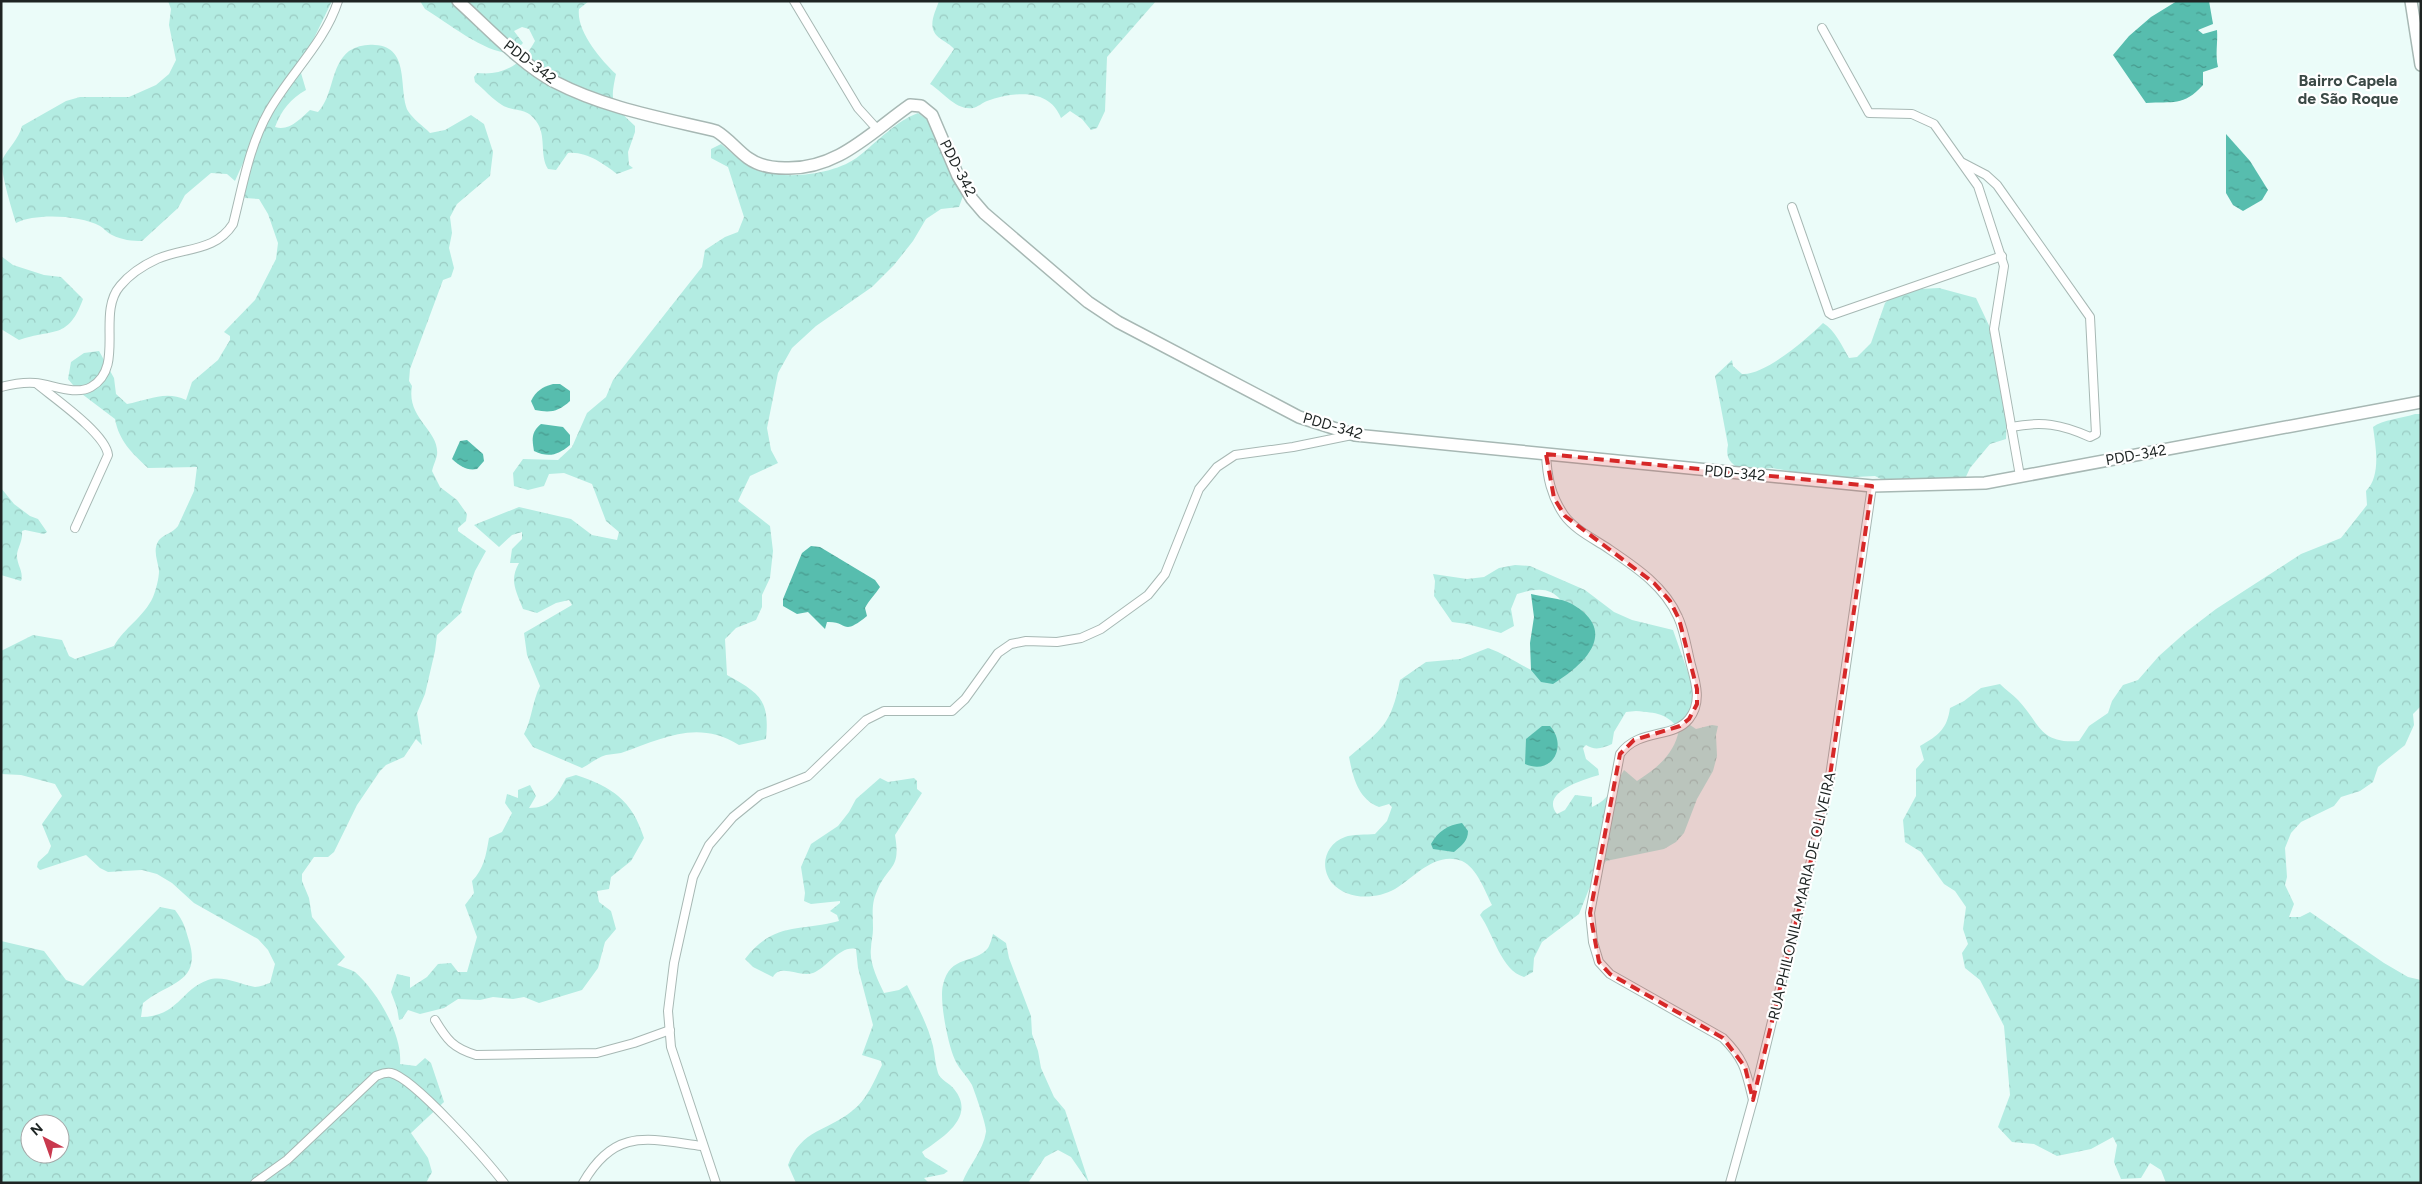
<svg xmlns="http://www.w3.org/2000/svg" width="2422" height="1184" viewBox="0 0 2422 1184" font-family="Figtree,sans-serif">
<defs>
<pattern id="forest-crowns" width="20" height="18" patternUnits="userSpaceOnUse" patternTransform="scale(1.25)"><rect width="20" height="18" fill="#b3ece2"/><path d="M2 6a3 3 0 1 1 6 0M12 15a3 3 0 1 1 6 0" fill="none" stroke="#9acac2"/></pattern>
<pattern id="water-ripples" width="26" height="14" patternUnits="userSpaceOnUse" patternTransform="scale(1.25)"><rect width="26" height="14" fill="#57bdae"/><path d="M2 4q2-2 4 0t4 0M15 11q2-2 4 0t4 0" fill="none" stroke="#47998d"/></pattern>
</defs>
<rect width="100%" height="100%" fill="#ebfcf9"/>
<g fill="url(#forest-crowns)" fill-rule="evenodd">
<path d="M168 1H332L303 61 301 73 306 90C291 98 281 111 275 127 289 132 301 118 310 110L318 112C334 95 330 66 349 51 357 46 366 44 375 45 411 47 398 90 408 111 413 119 423 126 430 133L445 130 471 115 484 124 493 152 490 176 457 204 450 217 452 233 449 248 454 268 451 277 443 280 410 369 409 381 412 386C406 419 440 430 437 455 436 460 433 466 432 471L440 487 457 500 467 514 466 521 458 528V531L486 551 475 571 461 610 462 612 437 635 435 651 425 694 417 713 422 745 416 739 404 757 386 765 380 771 357 805 334 852 328 857H314L302 874V881L309 898 312 917 345 957 337 965C342 967 350 969 355 972 377 991 403 1035 400 1064L416 1066 425 1058 431 1063 444 1102 411 1133 428 1158 432 1172 426 1183H1V941L44 951 66 980 83 986 160 907 175 910C184 922 185 927 189 941 202 983 168 982 143 1003L141 1017C178 1017 181 989 208 980 223 975 241 985 255 987 260 987 266 984 270 983L275 964 268 950 258 939 194 903 172 883 157 874 142 870 108 872 100 868 86 855 40 870 37 867 38 862 48 853 51 846 42 824 62 796 55 784 21 775 1 774V651L33 635 62 640 69 656 75 659 114 646C124 628 144 617 153 597 156 590 159 578 159 571 158 561 152 550 159 540 164 534 173 533 178 526L194 491 197 467 148 468C132 453 119 441 115 419L78 391 68 379 71 362 84 353 99 351 114 378 116 394 127 404C148 400 166 390 186 400L192 382 218 360 230 340V336L224 332 255 300 276 259 278 243 268 214 259 199 245 198 241 185 243 163 235 181 227 174 211 173 185 195 178 208 142 241C132 241 122 240 112 235 107 233 104 228 100 226 80 215 35 213 16 223 12 210 0 171 2 160 8 148 19 139 22 126L66 101 80 97H129L156 85 169 74 176 60 169 25 171 9ZM30 1124H60V1154H30Z"/>
<path d="M420 1H589L579 9C576 31 601 60 616 74 609 106 613 104 635 126V132L628 152 629 165 633 168 617 174C604 164 586 151 568 153L556 170 548 169C539 155 547 135 536 121 525 106 515 113 502 105 492 99 484 89 475 82L474 77 477 73C503 76 522 65 535 41L529 29 522 27 514 31 523 43 513 53C487 55 448 23 425 9Z"/>
<path d="M939 1H1156L1107 57 1105 111 1097 128 1091 130 1082 119 1070 111 1061 118C1049 87 1013 92 987 101 982 103 978 107 973 108 956 111 942 91 930 84L954 49C951 45 945 42 941 39 926 29 934 15 939 1Z"/>
<path d="M918 113 929 121 963 196 959 207 941 209 926 219 913 241 894 265 872 287 816 326 792 348 778 373 767 428 771 450 778 463 750 476 738 501 770 526 773 551 770 578 762 595V607L756 620 736 628 725 639 727 675C759 693 770 699 766 739L739 745C696 719 663 739 621 753 616 754 611 754 606 755 598 757 590 764 582 768L533 747 524 734C532 719 532 702 540 686L527 655 524 633 572 605 569 600 556 603 537 613 523 609C516 591 509 580 519 563H510L512 549 522 539V532L512 535 499 547 474 525 519 507 571 519 592 535 617 540 619 532 606 521 592 484 564 473 549 474 544 486 528 490 514 486 513 473 523 459 558 460 572 447 587 413 606 397 613 380 702 267 705 250 725 237 738 232 744 217 728 167 711 158V149L721 144C730 151 739 160 748 166 777 182 834 176 859 156 878 141 896 121 918 113Z"/>
<path d="M1 256 13 265 44 275 61 277 83 299C68 340 54 328 19 340L1 329Z"/>
<path d="M1939 288 1976 298 1994 336 2001 372 2008 383 2006 439 1990 444 1970 468 1964 481 1901 489 1875 476 1816 479 1801 473 1772 468 1742 471C1731 463 1725 459 1728 445L1715 376 1732 360 1733 366 1742 374C1764 376 1807 339 1823 323 1835 330 1842 346 1849 358L1857 357 1871 343 1885 303 1892 296 1919 289Z"/>
<path d="M2415 414H2421V706L2413 714 2414 725 2405 745 2378 767 2373 782 2360 791 2341 797 2334 806 2301 822 2291 833 2285 848 2287 877 2285 885 2294 904 2289 917H2300L2310 912 2384 963 2408 977 2421 980V1183H2166L2161 1170 2150 1163 2141 1178 2121 1179 2114 1162 2117 1145 2113 1137 2091 1149 2057 1156 2034 1144 2012 1142 1998 1127 2010 1095 2004 1026 1980 980 1965 968 1962 953 1968 944 1963 929 1966 907 1955 891 1944 884 1921 852 1905 842 1903 820 1916 796V769L1924 760 1920 746C1939 735 1947 729 1950 708L1964 701 1981 688 2000 684C2006 690 2012 694 2018 700 2040 723 2039 744 2079 741L2089 726 2108 713 2112 701 2123 685 2138 680 2159 656 2186 632 2216 609 2301 554 2341 538 2367 505 2366 491C2381 476 2376 448 2373 427 2382 420 2403 418 2415 414Z"/>
<path d="M1 488 14 504 30 516 38 519 47 532 44 534 25 530 22 531C23 542 17 548 17 556 17 565 24 572 21 581L1 575Z"/>
<path d="M1515 565 1530 566 1585 590 1614 612 1632 620 1673 630 1696 695 1690 725 1696 729 1712 725 1718 726 1716 735 1717 756 1713 771 1697 799 1684 833 1676 842 1664 849 1606 861 1589 889 1579 914 1542 942 1534 958 1533 972 1524 977C1501 970 1494 935 1480 915L1483 911 1492 905C1485 891 1477 868 1462 861 1435 851 1415 877 1395 889 1375 900 1347 900 1332 883 1319 867 1325 844 1345 837 1352 834 1367 835 1375 834L1387 821 1392 807 1389 804 1379 807C1358 799 1353 777 1349 757 1382 729 1391 725 1400 680L1426 662 1460 659 1488 648C1508 655 1523 668 1544 675L1577 625C1560 596 1554 582 1517 594L1511 609 1514 626 1501 633 1467 624 1452 622 1434 596 1435 581 1433 574 1467 579 1484 577 1499 568ZM1636 711C1657 713 1666 713 1679 729 1675 754 1657 768 1637 781L1624 770C1615 785 1609 800 1592 807V797L1575 795 1565 810 1557 814C1539 792 1586 779 1599 775L1598 769 1586 759 1583 748 1586 745C1595 751 1603 748 1612 744L1614 732 1626 712Z"/>
<path d="M576 775C612 787 632 800 644 838L631 861 611 877 609 889 597 891 599 902 611 911 616 929 605 942 598 968 582 990 539 1003 524 997 513 999 493 997 480 1000 458 999 444 1008 420 1014 408 1010 402 1019 399 1020 397 1008 391 992 397 974 410 977V988L427 977 438 964 451 963 458 972H467L477 937 465 905 474 893 472 881C484 869 486 855 489 838L502 832 512 813 505 803 507 794 518 798V790L530 785 536 796 529 808C551 808 557 795 566 778Z"/>
<path d="M880 778 888 782 914 778 917 781V789L922 793 895 835C901 871 889 863 877 891 871 904 873 915 873 929 873 936 871 942 871 948 869 963 878 980 884 993L899 990 907 985C917 1005 928 1025 933 1046 935 1055 935 1064 938 1073 940 1080 950 1083 954 1089 977 1117 942 1138 922 1152L925 1157 948 1171 944 1174 924 1178 929 1183H796L788 1165C801 1129 828 1131 852 1111 867 1100 874 1081 882 1065L881 1061 862 1055 873 1025 858 968 856 949C840 945 827 968 813 973 800 978 780 963 773 977L753 967 745 959C775 921 798 932 839 921L837 915 830 911 840 903V901L811 904 804 901 805 893 801 867 811 844 838 826 849 812 856 799Z"/>
<path d="M993 934 1006 943 1009 958 1031 1016 1032 1034 1038 1051 1041 1068 1054 1097 1065 1110 1089 1183 1071 1157 1058 1150 1045 1157 1028 1183H962C969 1165 983 1151 986 1132 987 1126 975 1093 972 1085 967 1076 959 1069 955 1060 948 1045 939 1000 943 985 950 954 974 965 988 948 990 945 992 938 993 934Z"/>
</g>
<g fill="url(#water-ripples)">
<path d="M2177 1H2209L2213 24 2198 30 2203 34 2217 30C2218 43 2215 54 2218 67L2203 72V85C2183 107 2173 101 2146 103L2113 55 2129 36 2151 17Z"/>
<polygon points="2226,134 2250,161 2268,190 2262,200 2243,211 2233,205 2226,193"/>
<path d="M553 384H560L570 391V401C558 412 550 413 535 410L531 401C536 391 542 387 553 384Z"/>
<path d="M541 424 563 427 570 435V445C558 455 549 458 534 451 532 439 531 432 541 424Z"/>
<path d="M467 440 483 454 484 461 477 469C467 471 460 466 452 459L460 441Z"/>
<path d="M811 546 820 547 875 580 880 587C875 595 869 600 865 608L867 616C841 637 849 621 827 622L825 629 808 612 797 614 783 606V599L802 553Z"/>
<path d="M1531 594C1543 597 1561 598 1572 604 1620 632 1584 665 1553 684L1541 682 1531 670 1530 643 1534 617Z"/>
<path d="M1542 726H1550C1568 746 1552 776 1525 764L1526 739Z"/>
<path d="M1462 823 1468 831C1468 841 1462 845 1454 852L1433 849 1431 844C1438 831 1448 825 1462 823Z"/>
</g>
<g fill="none" stroke-linecap="round" stroke-linejoin="round">
<defs>
<g id="street">
<polyline points="794,1 858,108 878,130"/>
<polyline points="1822,28 1869,113 1912,114 1934,124 1978,186 2004,266 1994,329 2020,476"/>
<path d="M1963 163 1986 175 1997 185 2090 317 2096 434 2090 437C2061 424 2042 421 2011 427"/>
<polyline points="1792,207 1829,313 1832,315 2002,256"/>
<path d="M37 384C54 398 106 434 108 455L75 528"/>
<path d="M1 387C13 384 23 382 35 383 51 384 75 396 91 387 126 367 96 314 120 286 129 275 144 265 157 259 185 247 215 252 233 224 243 185 249 146 269 111 290 74 325 42 338 1"/>
<path d="M1546 454C1547 477 1551 496 1564 515 1574 529 1592 538 1606 547 1634 566 1664 585 1678 617 1685 632 1687 650 1691 665 1696 683 1702 703 1689 719 1673 739 1639 728 1620 754L1590 913 1593 942 1599 962 1610 974 1723 1038C1745 1060 1746 1071 1753 1100"/>
<path d="M435 1020C447 1040 453 1048 476 1055L597 1053 634 1043 670 1030"/>
<path d="M255 1183 287 1160 376 1076C381 1074 385 1072 391 1073 414 1078 487 1161 504 1183"/>
<path d="M583 1183C615 1127 648 1139 702 1146"/>
<polyline points="716,1183 671,1047 668,1011 674,963 693,877 709,845 733,817 760,795 808,776 866,720 884,711 952,711 965,699 998,653 1011,644 1026,641 1057,642 1081,638 1101,629 1148,595 1165,574 1199,489 1217,467 1235,455 1293,447 1352,435"/>
<polyline points="1730,1183 1753,1100 1828,790 1872,486"/>
</g>
<g id="secondary">
<path d="M458 1C486 26 523 66 555 82 605 108 662 118 716 131 728 138 737 150 748 158 759 166 772 168 785 168 837 170 870 133 910 105L921 106 932 115 958 176 972 199 984 213 1088 302 1118 322 1299 417 1355 435 1872 486 1985 483 2421 402"/>
<polyline points="2411,1 2421,65"/>
</g>
</defs>
<use href="#street" stroke="#a7b8b4" stroke-width="10"/>
<use href="#secondary" stroke="#a7b8b4" stroke-width="14"/>
<use href="#street" stroke="#fff" stroke-width="8"/>
<use href="#secondary" stroke="#fff" stroke-width="11"/>
</g>
<path fill="#d62828" fill-opacity="0.2" stroke="#d62828" stroke-width="4" stroke-dasharray="10 6" stroke-linejoin="round" d="M1546 454 1872 486 1828 790 1753 1100 1745 1067 1723 1038 1610 974 1599 962 1590 913 1620 754 1634 740 1680 726 1689 719 1697 704V689L1679 619 1670 601 1654 583 1565 516 1554 498Z"/>
<g text-anchor="middle" stroke-width="4.5" stroke-linejoin="round" paint-order="stroke">
<g font-size="15" fill="#1e2423" stroke="#fff">
<text transform="translate(530 62) rotate(37)" y="5">PDD-342</text>
<text transform="translate(958 168) rotate(63)" y="5">PDD-342</text>
<text transform="translate(1333 426) rotate(16)" y="5">PDD-342</text>
<text transform="translate(2136 455) rotate(-10)" y="5">PDD-342</text>
<text transform="translate(1735 473) rotate(5)" y="5">PDD-342</text>
<text transform="translate(1802 896) rotate(-77)" y="5">RUA PHILONILA MARIA DE OLIVEIRA</text>
</g>
<g font-size="16" font-weight="bold" fill="#3b4946" stroke="#fff">
<text x="2348" y="86">Bairro Capela<tspan x="2348" dy="18">de São Roque</tspan></text>
</g>
</g>
<rect width="2422" height="1184" fill="none" stroke="#1e2423" stroke-width="5"/>
<g transform="translate(45 1139) rotate(319)"><circle r="24" fill="#ffffff" stroke="#a5a7a7"/>
<path d="M0-4L9 19L0 12L-9 19Z" fill="#c9394e"/>
<text y="-8" font-size="14" font-weight="bold" text-anchor="middle" fill="#1e2423">N</text>
</g>
</svg>
